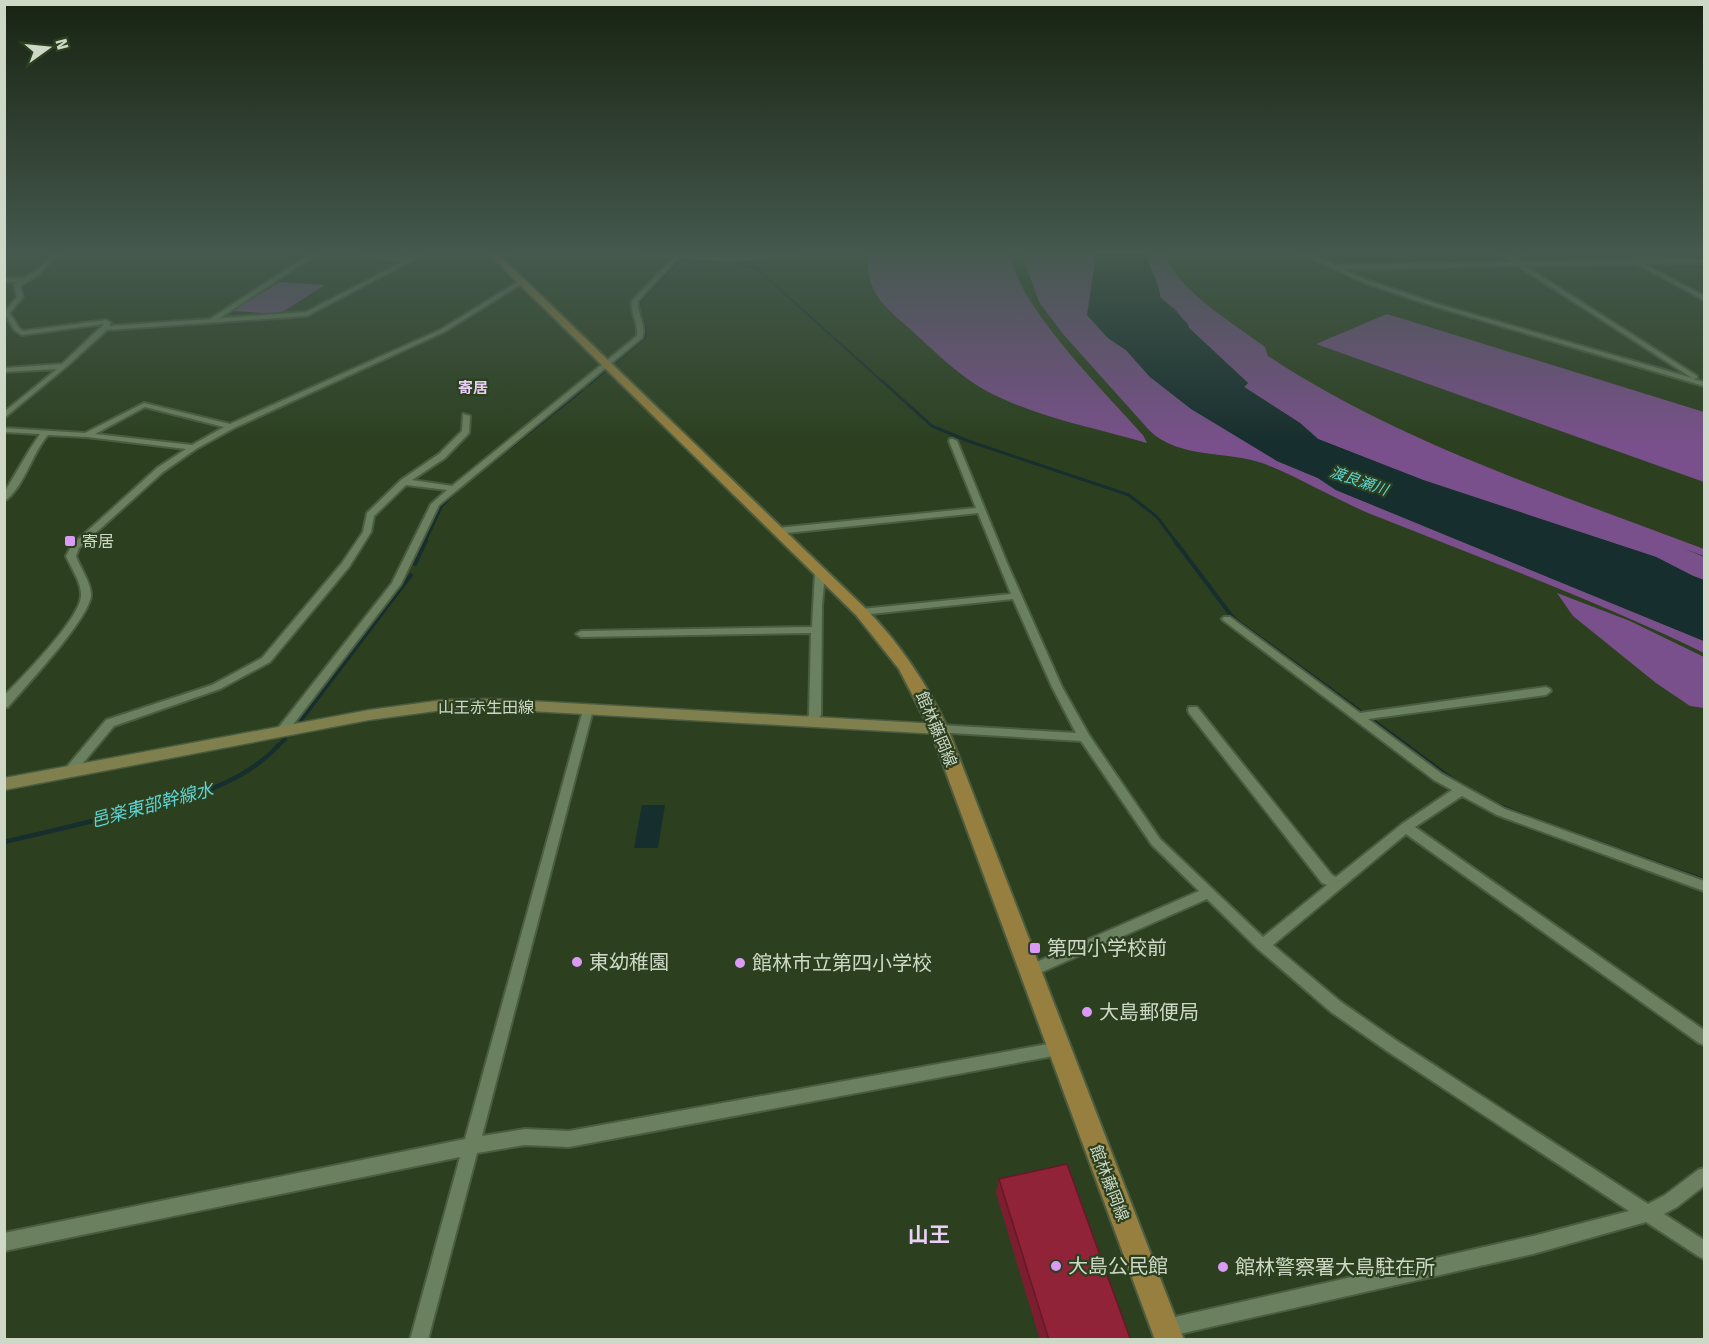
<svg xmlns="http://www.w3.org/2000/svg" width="1709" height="1344" viewBox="0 0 1709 1344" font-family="'Fira Sans','Noto Sans JP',sans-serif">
<rect width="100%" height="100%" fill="#2c4020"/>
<g fill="#79508b">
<path d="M867 255H1011C1017 306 1108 395 1143 435L1147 443C1092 427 1028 416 978 386 954 371 932 349 911 330 885 307 866 293 867 255Z"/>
<path d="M1022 255H1096L1088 316 1108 338 1126 350 1150 377 1277 461 1318 478 1336 490 1704 641V653C1595 600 1481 558 1368 513 1333 498 1300 478 1265 464 1228 450 1179 460 1149 430L1063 334 1039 302Z"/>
<path d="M1145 255H1164C1185 296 1229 320 1265 347L1268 356C1401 444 1557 493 1704 549V556L1685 549 1704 557V580L1693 576 1656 557 1423 480 1318 439 1300 423 1244 387 1248 383 1189 328 1176 310 1160 297C1161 289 1149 264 1145 255Z"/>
<polygon points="280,282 325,285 279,314 232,311"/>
<polygon points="1387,314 1704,412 1704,482 1316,344"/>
<polygon points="1557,593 1630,621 1704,657 1704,708 1690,706 1656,683 1573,616"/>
</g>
<g fill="#172e2e">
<path d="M1096 255H1145C1149 264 1161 289 1160 297L1188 324 1189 328 1248 383 1244 387 1300 423 1318 439 1423 480 1656 557 1693 576 1704 580V641L1336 490 1318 478 1277 461 1191 409 1150 377 1126 350 1108 338 1087 315Z"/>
<polygon points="642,805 665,805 658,848 634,848"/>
</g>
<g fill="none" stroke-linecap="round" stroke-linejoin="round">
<g stroke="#172e2e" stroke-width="2">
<polyline points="681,259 733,262 756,268 883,382"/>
<polyline points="644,323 638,308 642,300 681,259"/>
<polyline points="616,362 645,338 646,328"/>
<polyline points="592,382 607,370"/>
</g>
<g stroke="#172e2e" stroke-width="3">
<polyline points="881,380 932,426 968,441 1129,495 1157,517 1176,542"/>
<polyline points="589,384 594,380"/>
<polyline points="491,463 582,390"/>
<polyline points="465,483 481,471"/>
<polyline points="425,542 441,507 455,492"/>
</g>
<g stroke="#172e2e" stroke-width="4">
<polyline points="1175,541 1234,619 1409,747"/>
<polyline points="415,564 426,541"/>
<polyline points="301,720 411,575"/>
<polyline points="277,747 285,739"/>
</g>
<g stroke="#172e2e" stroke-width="4.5">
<polyline points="1407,746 1457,783"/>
<polyline points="1495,804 1525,816"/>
<polyline points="1551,826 1704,880"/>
<path d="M4 842C43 833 82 824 120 814 177 800 236 790 278 746"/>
</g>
<defs>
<g id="street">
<polygon points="52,255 57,255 39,274 20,286 23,297 10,313 19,328 23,331 106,320 111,323 109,326 210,319 309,255 315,255 220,318 306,312 403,262 363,255 380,255 408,259 415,255 422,255 307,316 107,330 66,367 4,418 4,412 57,369 4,372 4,368 62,364 104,324 22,335 14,330 4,312 17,297 14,285 18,282 4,282 4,278 24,278 35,272"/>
<path d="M676 255H681L638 301C637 315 647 325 642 338L439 505 401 584 285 735H277L275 732 392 583 431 504 447 490 406 485 374 516 371 532 349 567 270 662 220 689 114 726 73 775H65L63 772 65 769 106 720 212 685 262 658 342 563 363 532 367 513 401 480 439 454 462 431 463 414 470 416 469 433 445 458 412 480 452 486 637 336C639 324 630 314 632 301Z"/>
<path d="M1305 255H1312L1335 265 1513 262 1503 255H1509L1520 262 1704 259V263L1644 264 1704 296V300L1637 264 1525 266 1697 376V378L1693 379 1704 382V386L1433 306 1365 283ZM1518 266 1692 378 1437 304 1369 281 1342 269Z"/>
<path d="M521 280 524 282 523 283 444 332 234 428 196 449 163 472 79 548 76 556C80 568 91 582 91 595 90 618 25 687 8 707H4V696C22 677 80 619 81 596 82 583 71 568 66 556L72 545 157 468 186 449 87 437 48 435C32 453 23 490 4 501V493L30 449 40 434 4 432V428L85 433 144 403 230 424 440 330ZM145 407 224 427 192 445 95 434Z"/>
<polygon points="950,439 953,439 957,441 1007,563 1062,687 1089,735 1160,839 1263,937 1327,885 1322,883 1189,713 1188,710 1189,707 1197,707 1332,875 1336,877 1402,824 1452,790 1434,780 1224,621 1222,619 1224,617 1230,617 1360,713 1546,687 1550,689 1551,691 1546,695 1368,719 1442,774 1505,809 1704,881 1704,891 1497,815 1462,796 1415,827 1704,1030 1704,1045 1699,1043 1406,834 1273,945 1341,1002 1397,1041 1648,1204 1665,1195 1698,1170 1704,1168 1704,1186 1677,1207 1664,1214 1704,1240 1704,1259 1698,1256 1646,1222 1533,1254 1166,1337 1159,1335 1157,1328 1159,1321 1166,1319 1533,1236 1629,1211 1387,1051 1331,1012 1258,949 1207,899 1035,975 1030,977 1025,975 1023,971 1025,967 1199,891 1152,845 1081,741 935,732 933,729 939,725 1076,733 1052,687 1013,599 861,615 856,612 861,609 1011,594 978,513 777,534 773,531 777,528 976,508 949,441"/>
<polygon points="820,570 825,573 822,605 821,715 814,725 810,726 804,722 809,715 811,633 581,637 576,634 581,631 812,627 815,573"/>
<polygon points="588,706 593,710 482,1136 525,1129 569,1131 1059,1042 1064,1044 1067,1049 1064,1054 569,1147 525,1145 477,1153 428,1340 410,1340 460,1157 4,1251 4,1233 465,1139 583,710"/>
</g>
<g id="secondary">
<polygon points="640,255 795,255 732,261"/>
<polygon points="494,699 939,724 947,729 939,734 494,709 443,710 369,720 4,790 4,778 369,710 443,700"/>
</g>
<path id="primary" d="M490 255H499L866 609C901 645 927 684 948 729L1184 1340H1155L930 729 899 669 856 615Z"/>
</defs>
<use href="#street" stroke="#4b5c40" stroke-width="4"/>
<use href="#secondary" stroke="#4b5c40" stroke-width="3"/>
<use href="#primary" stroke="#4b5c40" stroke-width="4"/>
<use href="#street" fill="#6a805e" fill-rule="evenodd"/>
<use href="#secondary" fill="#80804e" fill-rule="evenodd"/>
<use href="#primary" fill="#967f3f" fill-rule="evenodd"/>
</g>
<polygon fill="#7d1e30" points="999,1179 1130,1338 1129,1340 1040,1340 996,1193"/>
<polygon fill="#912338" stroke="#661827" stroke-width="1.5" points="1067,1164 1130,1338 1122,1340 1049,1340 999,1179"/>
<linearGradient id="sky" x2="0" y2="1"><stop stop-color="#182312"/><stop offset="0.57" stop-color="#45594e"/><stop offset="1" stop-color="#45594e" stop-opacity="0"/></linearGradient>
<rect width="1709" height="444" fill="url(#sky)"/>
<g fill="#da9af6" stroke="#2c4020" stroke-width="2">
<rect x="64" y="535" width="12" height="12" rx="3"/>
<rect x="1029" y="942" width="12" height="12" rx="3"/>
<circle cx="577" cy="962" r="6"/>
<circle cx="740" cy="963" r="6"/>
<circle cx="1087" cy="1012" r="6"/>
<circle cx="1056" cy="1266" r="6"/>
<circle cx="1223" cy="1267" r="6"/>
</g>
<g text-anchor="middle" stroke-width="4.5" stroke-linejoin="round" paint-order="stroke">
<g font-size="15" font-weight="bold" fill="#eacff7" stroke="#2c4020">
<text x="473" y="393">寄居</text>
</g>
<g font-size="15" font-style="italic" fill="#5ed3d3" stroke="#2c4020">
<text transform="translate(1359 481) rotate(19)" y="5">渡良瀬川</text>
</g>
<g font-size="16" fill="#cdd9c6" stroke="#2c4020" text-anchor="start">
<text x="82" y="547">寄居</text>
</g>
<g font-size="16" fill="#cdd9c6" stroke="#2c4020">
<text x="486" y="713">山王赤生田線</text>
<text transform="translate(937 729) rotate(67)" y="6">館林藤岡線</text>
<text transform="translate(1110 1183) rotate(69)" y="6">館林藤岡線</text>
</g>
<g font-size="18" font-style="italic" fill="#5ed3d3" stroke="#2c4020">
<text transform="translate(152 805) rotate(-15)" y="6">邑楽東部幹線水</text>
</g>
<g font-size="20" fill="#cdd9c6" stroke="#2c4020" text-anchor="start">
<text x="1047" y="955">第四小学校前</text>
<text x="589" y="969">東幼稚園</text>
<text x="752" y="970">館林市立第四小学校</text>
<text x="1099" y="1019">大島郵便局</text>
<text x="1068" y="1273">大島公民館</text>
<text x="1235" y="1274">館林警察署大島駐在所</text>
</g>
<g font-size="21" font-weight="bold" fill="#eacff7" stroke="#2c4020">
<text x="929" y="1242">山王</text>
</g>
</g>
<rect width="1709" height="1344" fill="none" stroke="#cdd9c6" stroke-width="12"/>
<g transform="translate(48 48) rotate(75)" stroke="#2c4020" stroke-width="4.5" paint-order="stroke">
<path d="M0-4.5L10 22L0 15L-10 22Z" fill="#cdd9c6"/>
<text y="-9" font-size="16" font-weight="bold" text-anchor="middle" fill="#cdd9c6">N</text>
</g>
</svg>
